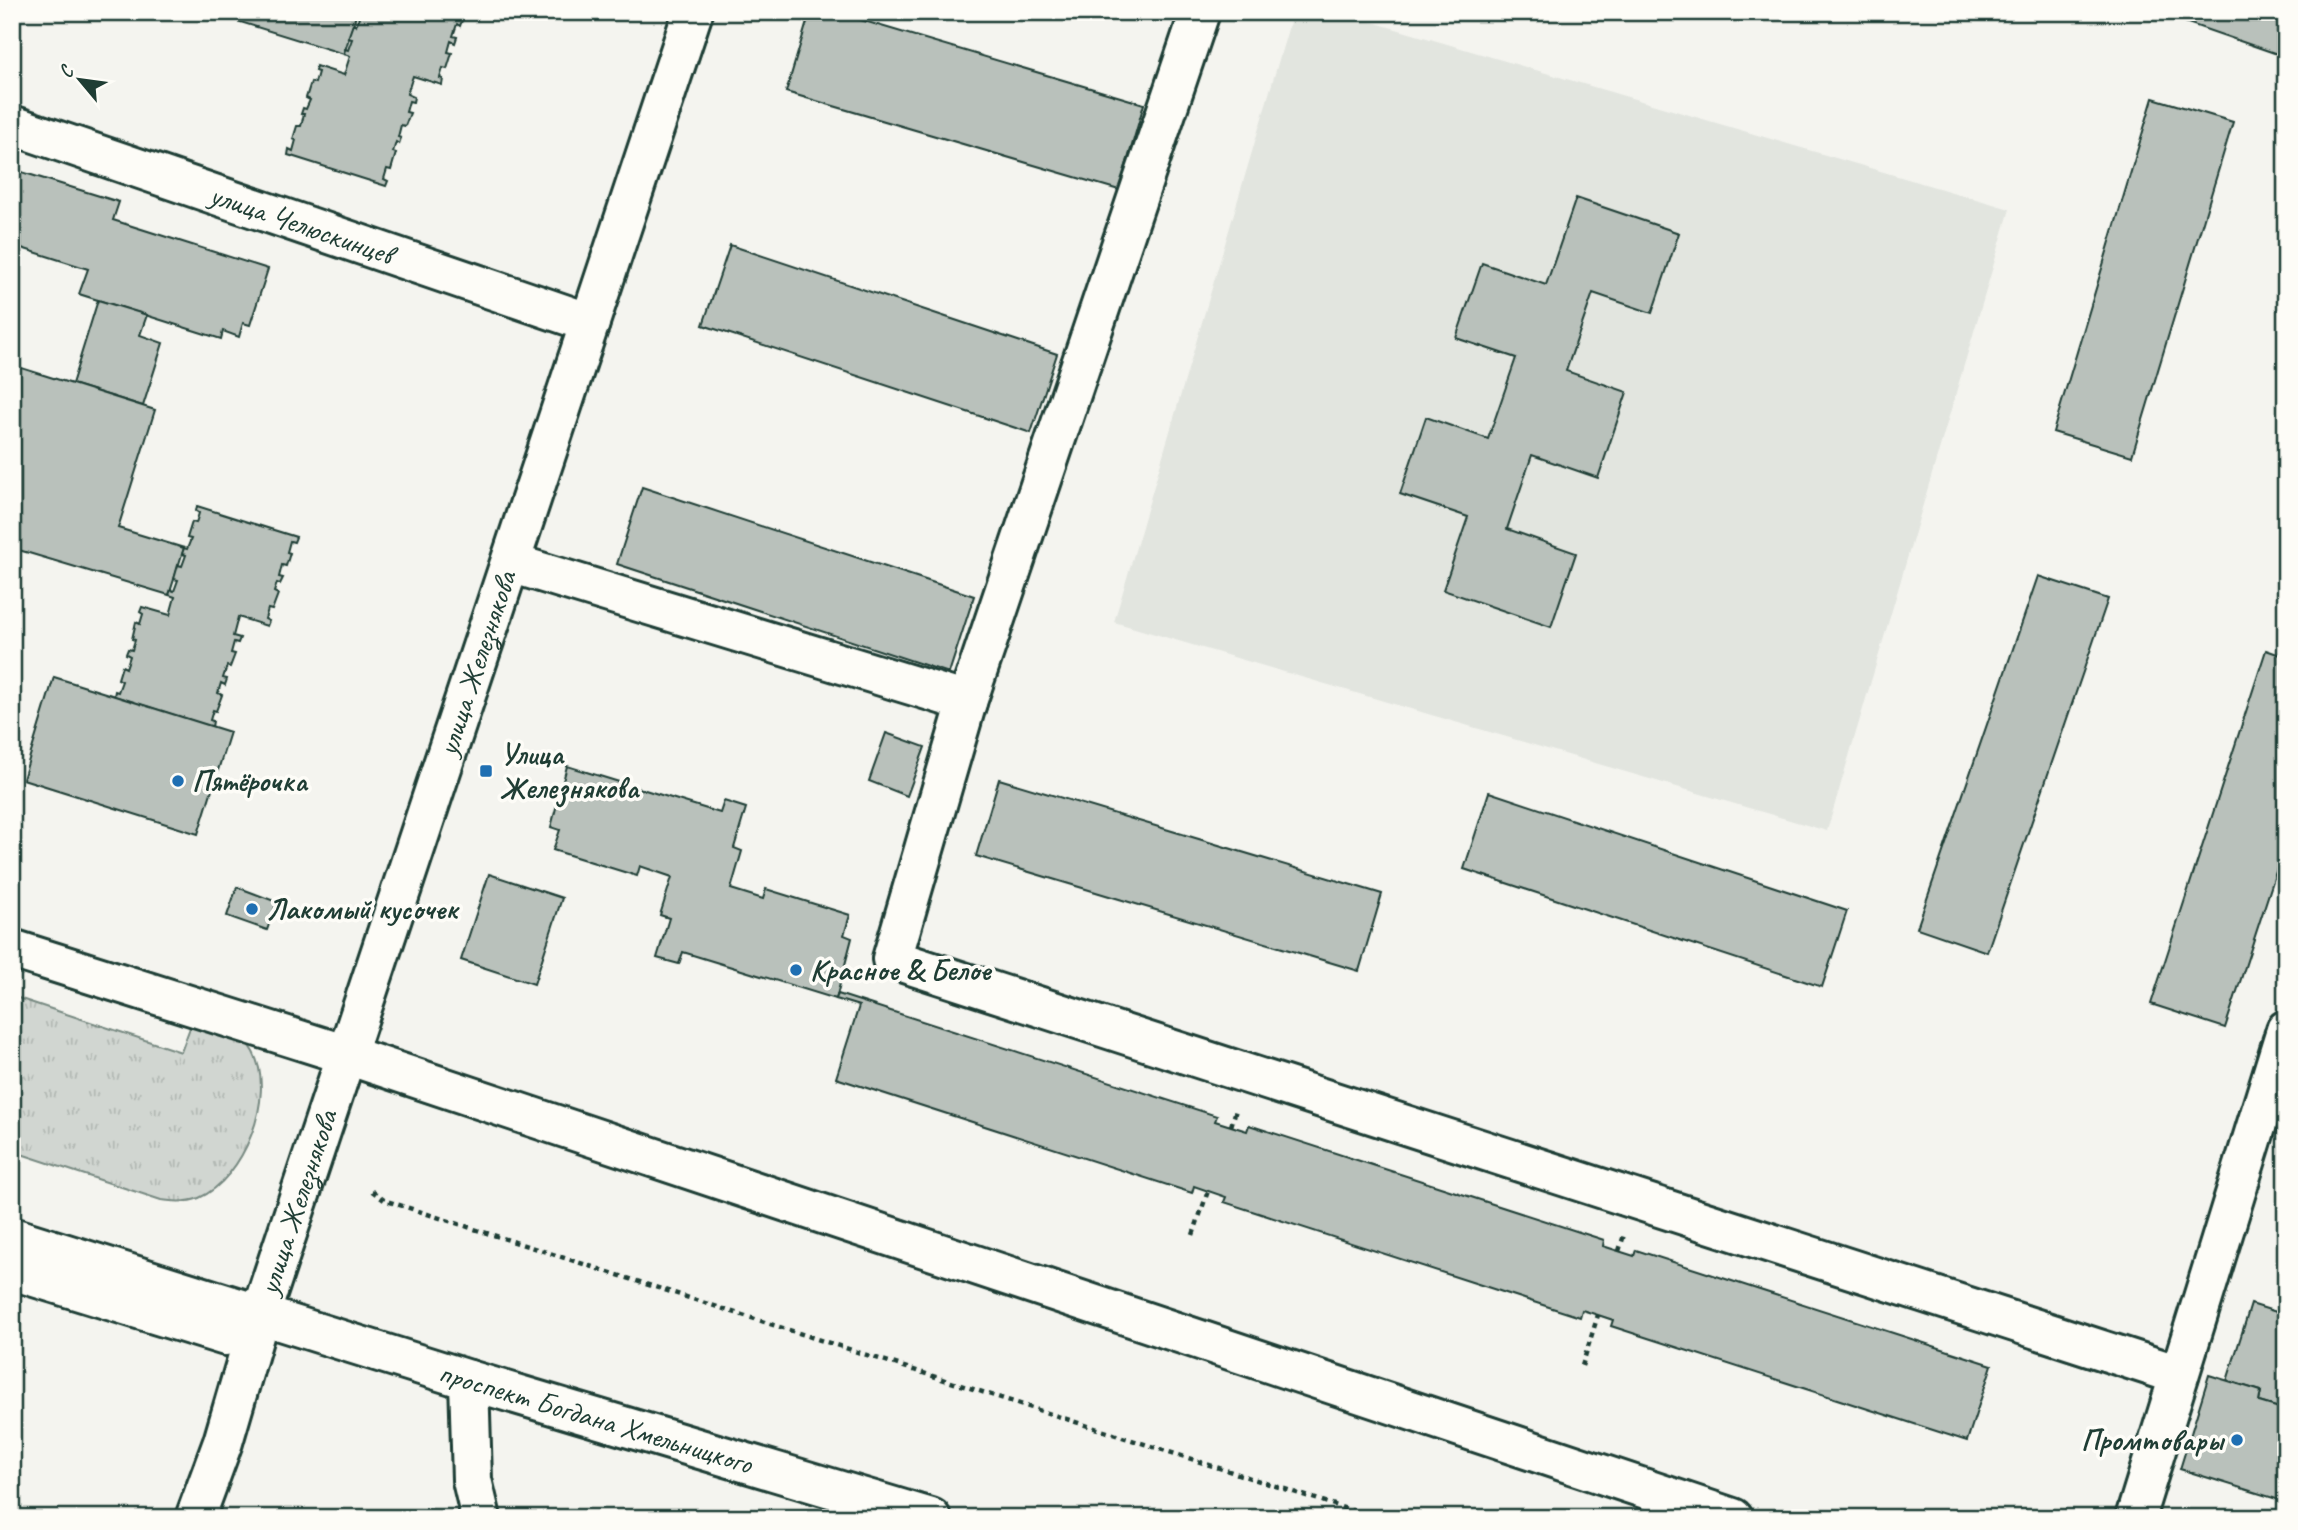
<svg xmlns="http://www.w3.org/2000/svg" width="2298" height="1530" viewBox="0 0 2298 1530" font-family="Caveat,sans-serif">
<defs>
<pattern id="grass-tufts" width="24" height="20" patternUnits="userSpaceOnUse" patternTransform="scale(1.75)"><rect width="24" height="20" fill="#d1d6d1"/><path d="M3 7l-1-3M5 7V3M7 7l1-3M15 17l-1-3M17 17v-4M19 17l1-3" fill="none" stroke="#b3b9b4"/></pattern>
</defs>
<rect width="100%" height="100%" fill="#f4f4ef"/>
<filter id="ink" filterUnits="userSpaceOnUse"><feTurbulence type="fractalNoise" baseFrequency=".0143" numOctaves="2"/><feDisplacementMap in="SourceGraphic" scale="14" xChannelSelector="R" yChannelSelector="G"/><feConvolveMatrix kernelMatrix="1 2 1 2 8 2 1 2 1" color-interpolation-filters="sRGB"/></filter>
<g filter="url(#ink)">
<polygon fill="#e2e5df" points="1293,12 1338,12 2010,209 1827,831 1114,622"/>
<path fill="url(#grass-tufts)" stroke="#788a82" stroke-width="2" d="M12 996 181 1052 195 1014C215 1024 242 1032 253 1052 277 1096 243 1179 199 1198 187 1203 174 1202 161 1200L12 1151Z"/>
<g fill="#b9c1bb" stroke="#1f3d34" stroke-width="2">
<polygon points="208,12 357,12 344,54"/>
<polygon points="465,12 460,26 457,24 453,36 457,37 455,43 451,41 448,52 452,53 447,69 443,68 440,78 443,79 442,85 413,76 407,94 414,97 413,102 409,101 406,112 410,113 405,126 401,125 398,137 401,138 399,144 396,142 393,152 396,153 391,170 387,169 384,179 388,181 386,186 288,155 289,149 293,151 296,140 293,139 297,126 301,126 304,114 301,114 303,108 306,109 310,100 306,98 311,82 315,83 318,72 315,71 316,66 344,75 350,56 344,54 345,49 348,50 352,39 348,38 353,24 356,26 360,14 356,12"/>
<polygon points="810,12 834,12 1144,104 1119,190 786,92"/>
<polygon points="2175,12 2286,12 2286,57 2173,18"/>
<polygon points="2153,98 2233,122 2132,456 2053,432"/>
<polygon points="12,169 119,202 113,220 268,269 250,325 243,323 239,337 223,331 221,339 79,294 88,269 12,245"/>
<polygon points="1576,198 1679,233 1652,313 1593,293 1566,371 1627,392 1598,478 1532,455 1507,529 1576,553 1551,627 1443,590 1468,517 1400,494 1426,417 1488,439 1516,358 1456,338 1482,263 1546,285"/>
<polygon points="730,245 1057,354 1031,433 703,325"/>
<polygon points="98,300 147,315 140,335 163,343 143,406 72,384"/>
<polygon points="15,366 155,410 118,528 184,548 169,595 12,548 12,375"/>
<polygon points="642,487 974,596 949,673 617,564"/>
<polygon points="197,506 296,537 294,542 290,541 287,552 290,553 286,566 282,565 279,577 283,578 280,584 277,583 274,592 278,594 272,610 268,609 265,619 269,621 267,626 238,617 233,636 240,638 238,643 234,642 231,653 235,654 230,667 227,666 223,678 227,679 225,685 221,683 218,693 222,695 216,711 213,710 210,720 213,721 212,727 114,696 115,691 118,692 122,681 118,679 122,666 126,668 130,656 126,654 128,649 132,650 135,640 132,639 136,622 140,624 143,614 140,612 142,607 170,615 175,597 169,595 171,590 174,591 178,580 174,579 178,565 182,566 186,555 182,554 184,548 187,549 191,539 187,538 192,522 196,523 199,513 196,511"/>
<polygon points="2038,576 2108,599 1987,952 1917,928"/>
<polygon points="2266,650 2286,657 2286,841 2225,1028 2151,1004"/>
<polygon points="54,677 230,732 198,834 23,779"/>
<polygon points="886,733 925,747 907,796 869,781"/>
<polygon points="567,766 720,813 724,801 746,808 734,848 742,851 731,889 763,899 766,889 850,915 844,935 852,938 836,999 683,952 679,964 657,958 669,918 660,915 672,877 640,866 637,876 553,850 560,830 551,827"/>
<polygon points="999,779 1382,894 1359,971 976,856"/>
<polygon points="1489,792 1847,911 1822,987 1464,869"/>
<polygon points="489,874 562,898 534,984 461,960"/>
<polygon points="237,887 277,902 267,930 227,916"/>
<polygon points="838,994 1217,1116 1215,1121 1247,1131 1249,1125 1604,1240 1603,1246 1634,1256 1636,1250 1992,1365 1967,1441 1611,1326 1613,1320 1598,1315 1582,1310 1580,1317 1224,1202 1226,1197 1194,1186 1192,1193 836,1078 859,1006 836,999"/>
<polygon points="2251,1304 2286,1315 2286,1410 2259,1402 2261,1391 2227,1381"/>
<polygon points="2209,1375 2261,1391 2259,1402 2286,1410 2286,1502 2180,1469"/>
</g>
<g fill="none" stroke-linecap="round" stroke-linejoin="round">
<defs>
<g id="minor">
<polyline points="1200,12 967,702 892,959 2179,1375"/>
<path id="s1" d="M12 125 590 323"/>
<polyline points="511,563 967,702"/>
<polyline points="12,949 347,1055 1733,1518"/>
<polyline points="469,1380 472,1480 481,1518"/>
<path id="s2" d="M195 1518 223 1442 260 1315 693 12"/>
<polyline points="2135,1518 2286,1030"/>
</g>
<g id="major">
<path id="s3" d="M12 1237 469 1380 931 1518"/>
<polyline points="12,1270 226,1336 260,1315"/>
</g>
</defs>
<use href="#minor" stroke="#1f3d34" stroke-width="44"/>
<use href="#major" stroke="#1f3d34" stroke-width="44"/>
<g stroke="#1f3d34" stroke-width="4.5" stroke-dasharray="5 5" stroke-linecap="butt">
<polyline points="1231,1126 1236,1110"/>
<polyline points="372,1191 384,1200 1375,1518"/>
<polyline points="1193,1235 1208,1191"/>
<polyline points="1619,1251 1624,1235"/>
<polyline points="1582,1366 1598,1315"/>
</g>
<use href="#minor" stroke="#fdfcf7" stroke-width="38"/>
<use href="#major" stroke="#fdfcf7" stroke-width="38"/>
</g>
</g>
<g fill="#1f6fb2" stroke="#fdfcf7" stroke-width="2.5">
<rect x="479" y="764" width="14" height="14" rx="3.5"/>
<circle cx="178" cy="781" r="7"/>
<circle cx="252" cy="909" r="7"/>
<circle cx="796" cy="970" r="7"/>
<circle cx="2237" cy="1440" r="7"/>
</g>
<g text-anchor="middle" stroke-width="7" stroke-linejoin="round" paint-order="stroke">
<g font-size="30" fill="#1f3d34" stroke="#fdfcf7">
<text dy="10" stroke="none"><textPath href="#s1" startOffset="306">улица Челюскинцев</textPath></text>
<text dy="10" stroke="none"><textPath href="#s2" startOffset="900">улица Железнякова</textPath></text>
<text dy="10" stroke="none"><textPath href="#s2" startOffset="332">улица Железнякова</textPath></text>
<text dy="10" stroke="none"><textPath href="#s3" startOffset="611">проспект Богдана Хмельницкого</textPath></text>
</g>
<g font-size="30" font-weight="bold" fill="#1f3d34" stroke="#fdfcf7" text-anchor="start">
<text x="500" y="764">Улица<tspan x="500" dy="34">Железнякова</tspan></text>
<text x="192" y="791">Пятёрочка</text>
<text x="266" y="919">Лакомый кусочек</text>
<text x="810" y="980">Красное &amp; Белое</text>
<text x="2223" y="1450" text-anchor="end">Промтовары</text>
</g>
</g>
<rect width="2298" height="1530" fill="none" stroke="#fdfcf7" stroke-width="42"/>
<rect x="21" y="21" width="2256" height="1488" fill="none" stroke="#1f3d34" stroke-width="2.5" filter="url(#ink)"/>
<g transform="translate(80 80) rotate(299)" stroke="#fdfcf7" stroke-width="5" paint-order="stroke">
<path d="M0-5L12 26L0 18L-12 26Z" fill="#1f3d34"/>
<text y="-10" font-size="19" font-weight="bold" text-anchor="middle" fill="#1f3d34">С</text>
</g>
</svg>
